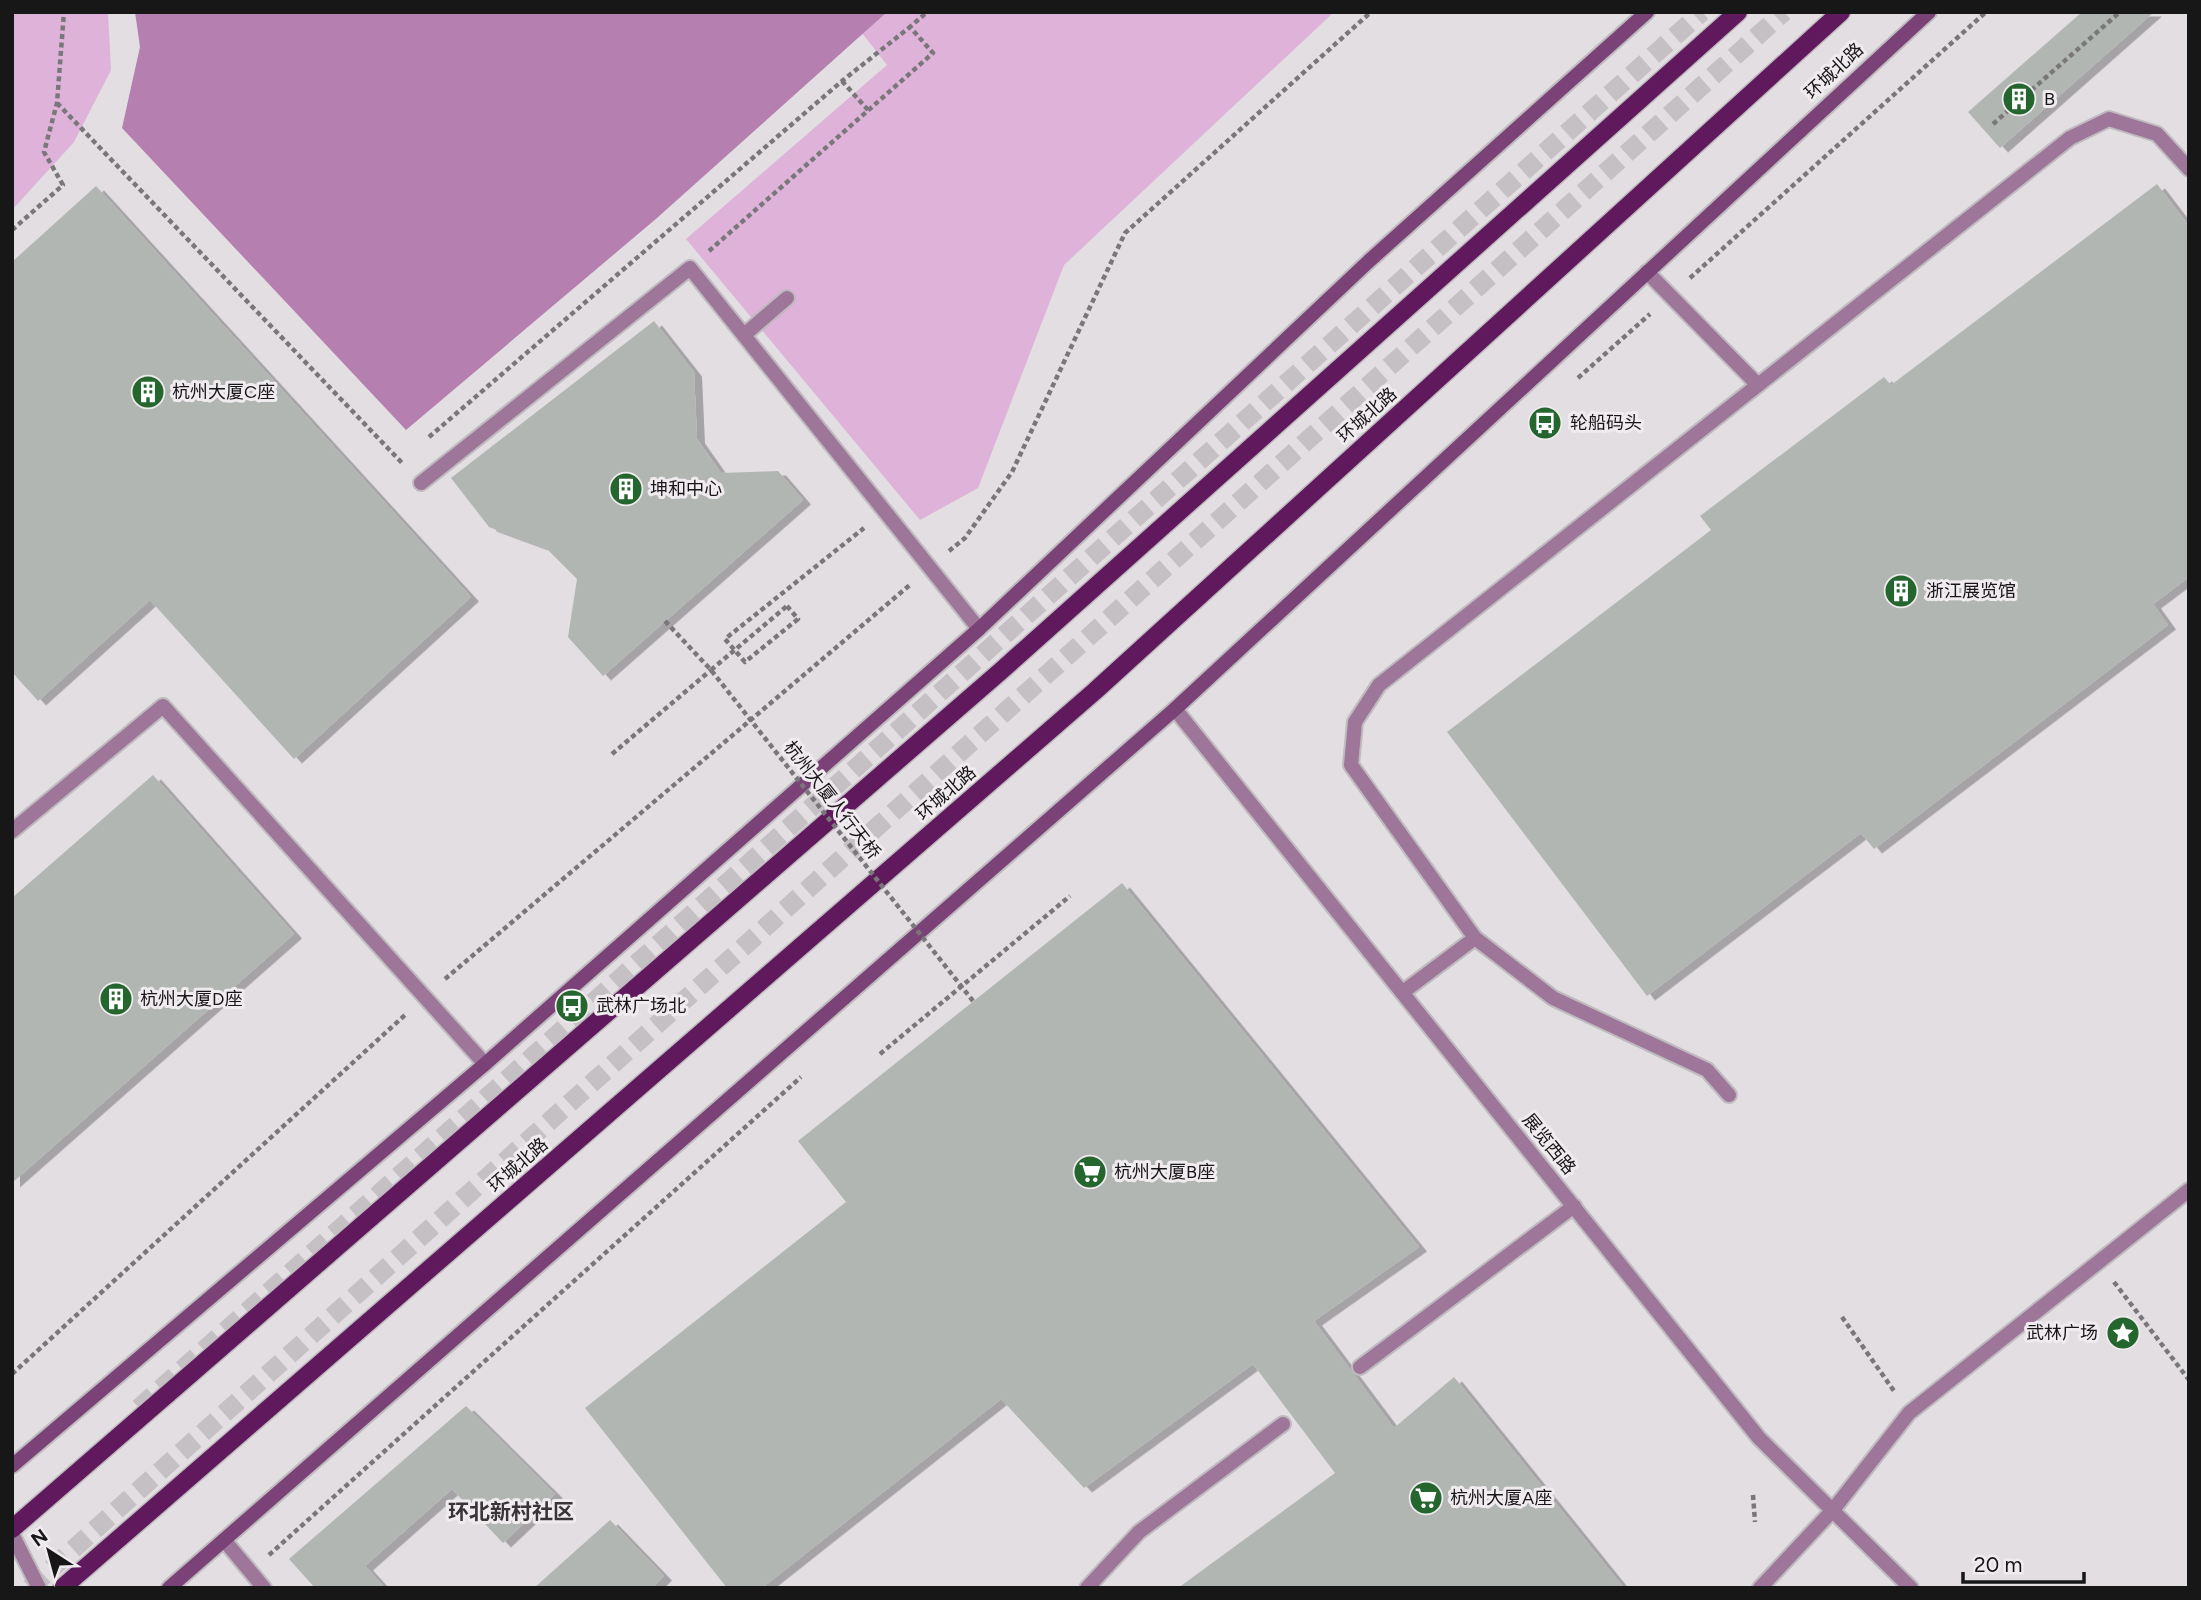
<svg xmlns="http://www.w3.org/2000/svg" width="2201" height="1600" viewBox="0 0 2201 1600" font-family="Figtree,'Noto Sans SC',sans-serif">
<defs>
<filter id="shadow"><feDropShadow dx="8" dy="4.5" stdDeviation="0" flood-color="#0004"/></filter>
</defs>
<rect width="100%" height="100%" fill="#e2dee2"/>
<g fill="#deb2d9">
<polygon points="12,12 108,12 111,70 74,142 12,210"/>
<polygon points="887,12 1334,12 1064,265 978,488 920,520 686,239 887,65 862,33"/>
</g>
<polygon fill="#b57fb0" points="135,12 887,12 657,218 406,430 122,128 140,47"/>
<g fill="#b2b6b2" filter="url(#shadow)">
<polygon points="2082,12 2154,12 2000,148 1968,112"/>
<polygon points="2157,184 2189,226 2189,577 2153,604 2168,625 1874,849 1861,833 1647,996 1447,732 1711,530 1700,516 1884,377 1891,385"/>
<polygon points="96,186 471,597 294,759 150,600 38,701 12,672 12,262"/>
<polygon points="654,321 694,372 697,439 721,473 778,471 803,500 603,676 568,637 577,579 546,548 489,527 451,478"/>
<polygon points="153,775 294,934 12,1183 12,898"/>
<polygon points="1122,883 1419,1247 1314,1321 1394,1428 1454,1377 1624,1588 1178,1588 1335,1473 1253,1364 1084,1488 1001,1399 762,1588 727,1588 585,1408 846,1202 798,1141"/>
<polygon points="466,1406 555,1494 503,1543 452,1489 365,1566 385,1588 315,1588 289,1559"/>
<polygon points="610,1520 664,1576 652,1588 534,1588"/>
</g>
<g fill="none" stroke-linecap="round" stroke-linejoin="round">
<g stroke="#c4c0c4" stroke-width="19" stroke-dasharray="19 10" stroke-linecap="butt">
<polyline points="139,1408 1702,12"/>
<polyline points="30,1588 1784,12"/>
</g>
<defs>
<g id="service">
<polyline points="1647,272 1758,385"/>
<polyline points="744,335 787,298"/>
<polyline points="421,483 690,268 979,629"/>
<polyline points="12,831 163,706 485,1064"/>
<polyline points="1403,992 1475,938 1351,765 1355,722 1379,685 2070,138 2109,119 2157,134 2189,169"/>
<polyline points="1360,1367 1574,1206"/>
<polyline points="224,1540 264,1588"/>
<polyline points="1087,1588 1139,1532 1283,1424"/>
<polyline points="1760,1588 1833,1510"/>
</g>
<g id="pedestrian">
<polyline points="1475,938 1553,998 1707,1070 1729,1095"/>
<polyline points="1833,1510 1909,1413 2189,1190"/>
</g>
<g id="tertiary">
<polyline points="1175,709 1759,1438 1911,1588"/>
<polyline points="12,1534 39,1588"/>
</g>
<g id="secondary">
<polyline points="12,1466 485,1064 979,629 1369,261 1647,12"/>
<polyline points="169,1588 1175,709 1929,12"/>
</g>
<g id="primary">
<polyline points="12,1529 1002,670 1738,12"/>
<polyline points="62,1588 1095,691 1841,12"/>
</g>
</defs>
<use href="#service" stroke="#bebabe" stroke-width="18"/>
<use href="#pedestrian" stroke="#bebabe" stroke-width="18"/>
<use href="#tertiary" stroke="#bebabe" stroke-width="18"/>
<use href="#secondary" stroke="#bebabe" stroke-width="18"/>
<use href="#primary" stroke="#bebabe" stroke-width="21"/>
<g stroke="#797779" stroke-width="4.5" stroke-dasharray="5 3.5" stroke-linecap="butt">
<polyline points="842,81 868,110"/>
<polyline points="57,103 404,465"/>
<polyline points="1993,124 2120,12"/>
<polyline points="12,230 63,185 44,152 57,103 64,12"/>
<polyline points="709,251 933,53 910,27 927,12"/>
<polyline points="1690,278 1986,12"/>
<polyline points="1578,378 1650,314"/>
<polyline points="429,437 842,81 910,27"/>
<polyline points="949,551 965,538 1012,472 1125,233 1371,12"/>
<polyline points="787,606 798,619 745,662 725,639 864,528"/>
<polyline points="612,754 711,670"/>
<polyline points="445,979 911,584"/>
<polyline points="880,1054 1070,896"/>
<polyline points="2114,1282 2189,1380"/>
<polyline points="1842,1317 1894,1391"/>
<polyline points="12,1374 405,1015"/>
<polyline points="1753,1495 1755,1522"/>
<polyline points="269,1555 801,1077"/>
</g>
<use href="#service" stroke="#9d7699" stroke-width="14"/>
<use href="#pedestrian" stroke="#9d7699" stroke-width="14"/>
<use href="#tertiary" stroke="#9d7699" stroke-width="14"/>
<use href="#secondary" stroke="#7a4276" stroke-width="14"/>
<use href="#primary" stroke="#5f195c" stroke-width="18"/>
<g stroke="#797779" stroke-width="4.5" stroke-dasharray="5 3.5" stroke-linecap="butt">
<polyline points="665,621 711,670 973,1001"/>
<polyline points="711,670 787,606"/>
</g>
</g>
<defs>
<symbol id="building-disc" viewBox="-11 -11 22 22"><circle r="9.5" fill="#25662f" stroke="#f0ebef"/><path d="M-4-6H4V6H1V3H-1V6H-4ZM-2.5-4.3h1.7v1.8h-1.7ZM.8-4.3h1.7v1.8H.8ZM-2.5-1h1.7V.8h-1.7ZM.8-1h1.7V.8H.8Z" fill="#fff"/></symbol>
<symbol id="bus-disc" viewBox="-11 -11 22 22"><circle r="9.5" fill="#25662f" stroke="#f0ebef"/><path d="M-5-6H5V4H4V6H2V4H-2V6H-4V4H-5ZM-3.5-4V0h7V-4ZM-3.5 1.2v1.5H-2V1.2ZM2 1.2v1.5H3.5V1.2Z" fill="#fff"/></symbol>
<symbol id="supermarket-disc" viewBox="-11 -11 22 22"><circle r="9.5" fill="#25662f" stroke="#f0ebef"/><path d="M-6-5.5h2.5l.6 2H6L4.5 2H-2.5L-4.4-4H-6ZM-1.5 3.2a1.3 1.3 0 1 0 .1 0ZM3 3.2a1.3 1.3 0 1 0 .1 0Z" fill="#fff"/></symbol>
<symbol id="sight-disc" viewBox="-11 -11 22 22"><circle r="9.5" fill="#25662f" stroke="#f0ebef"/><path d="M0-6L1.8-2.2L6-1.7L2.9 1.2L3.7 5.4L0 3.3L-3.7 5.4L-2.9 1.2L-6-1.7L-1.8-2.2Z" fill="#fff"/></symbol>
</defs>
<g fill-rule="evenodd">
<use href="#building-disc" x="2000" y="80" width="38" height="38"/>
<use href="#building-disc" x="129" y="373" width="38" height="38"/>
<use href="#bus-disc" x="1526" y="404" width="38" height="38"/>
<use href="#building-disc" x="607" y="470" width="38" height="38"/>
<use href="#building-disc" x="1882" y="572" width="38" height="38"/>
<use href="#building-disc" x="97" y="980" width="38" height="38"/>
<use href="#bus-disc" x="553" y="987" width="38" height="38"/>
<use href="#supermarket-disc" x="1071" y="1153" width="38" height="38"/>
<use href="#sight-disc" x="2104" y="1314" width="38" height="38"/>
<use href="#supermarket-disc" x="1407" y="1479" width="38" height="38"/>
</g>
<g text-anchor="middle" stroke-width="6" stroke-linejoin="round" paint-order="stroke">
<g font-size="18" fill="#181718" stroke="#f0ebef">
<text transform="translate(1834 71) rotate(-43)" y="6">环城北路</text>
<text transform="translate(1367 415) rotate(-42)" y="6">环城北路</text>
<text transform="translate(946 793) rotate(-41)" y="6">环城北路</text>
<text transform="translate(832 800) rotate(52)" y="6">杭州大厦人行天桥</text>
<text transform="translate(1549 1144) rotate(51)" y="6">展览西路</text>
<text transform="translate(518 1165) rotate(-41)" y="6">环城北路</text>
</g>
<g font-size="18" fill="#181718" stroke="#f0ebef" text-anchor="start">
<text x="2044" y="105">B</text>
<text x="172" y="398">杭州大厦C座</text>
<text x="1570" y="429">轮船码头</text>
<text x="650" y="495">坤和中心</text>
<text x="1926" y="597">浙江展览馆</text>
<text x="140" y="1005">杭州大厦D座</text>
<text x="596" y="1012">武林广场北</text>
<text x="1114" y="1178">杭州大厦B座</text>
<text x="2098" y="1339" text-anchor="end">武林广场</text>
<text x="1450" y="1504">杭州大厦A座</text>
</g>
<g font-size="21" font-weight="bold" fill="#383537" stroke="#f0ebef">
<text x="511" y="1519">环北新村社区</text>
</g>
</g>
<rect width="2201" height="1600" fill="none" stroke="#181718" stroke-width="28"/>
<g transform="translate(49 1551) rotate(324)" stroke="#f0ebef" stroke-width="5" paint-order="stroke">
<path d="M0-5L12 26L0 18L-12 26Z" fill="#181718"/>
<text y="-10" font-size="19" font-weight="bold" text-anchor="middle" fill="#181718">N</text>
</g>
<path d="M1963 1572v10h121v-10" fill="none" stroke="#181718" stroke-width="3.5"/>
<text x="1974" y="1572" font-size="21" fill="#181718" stroke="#f0ebef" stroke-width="5" paint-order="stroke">20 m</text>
</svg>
